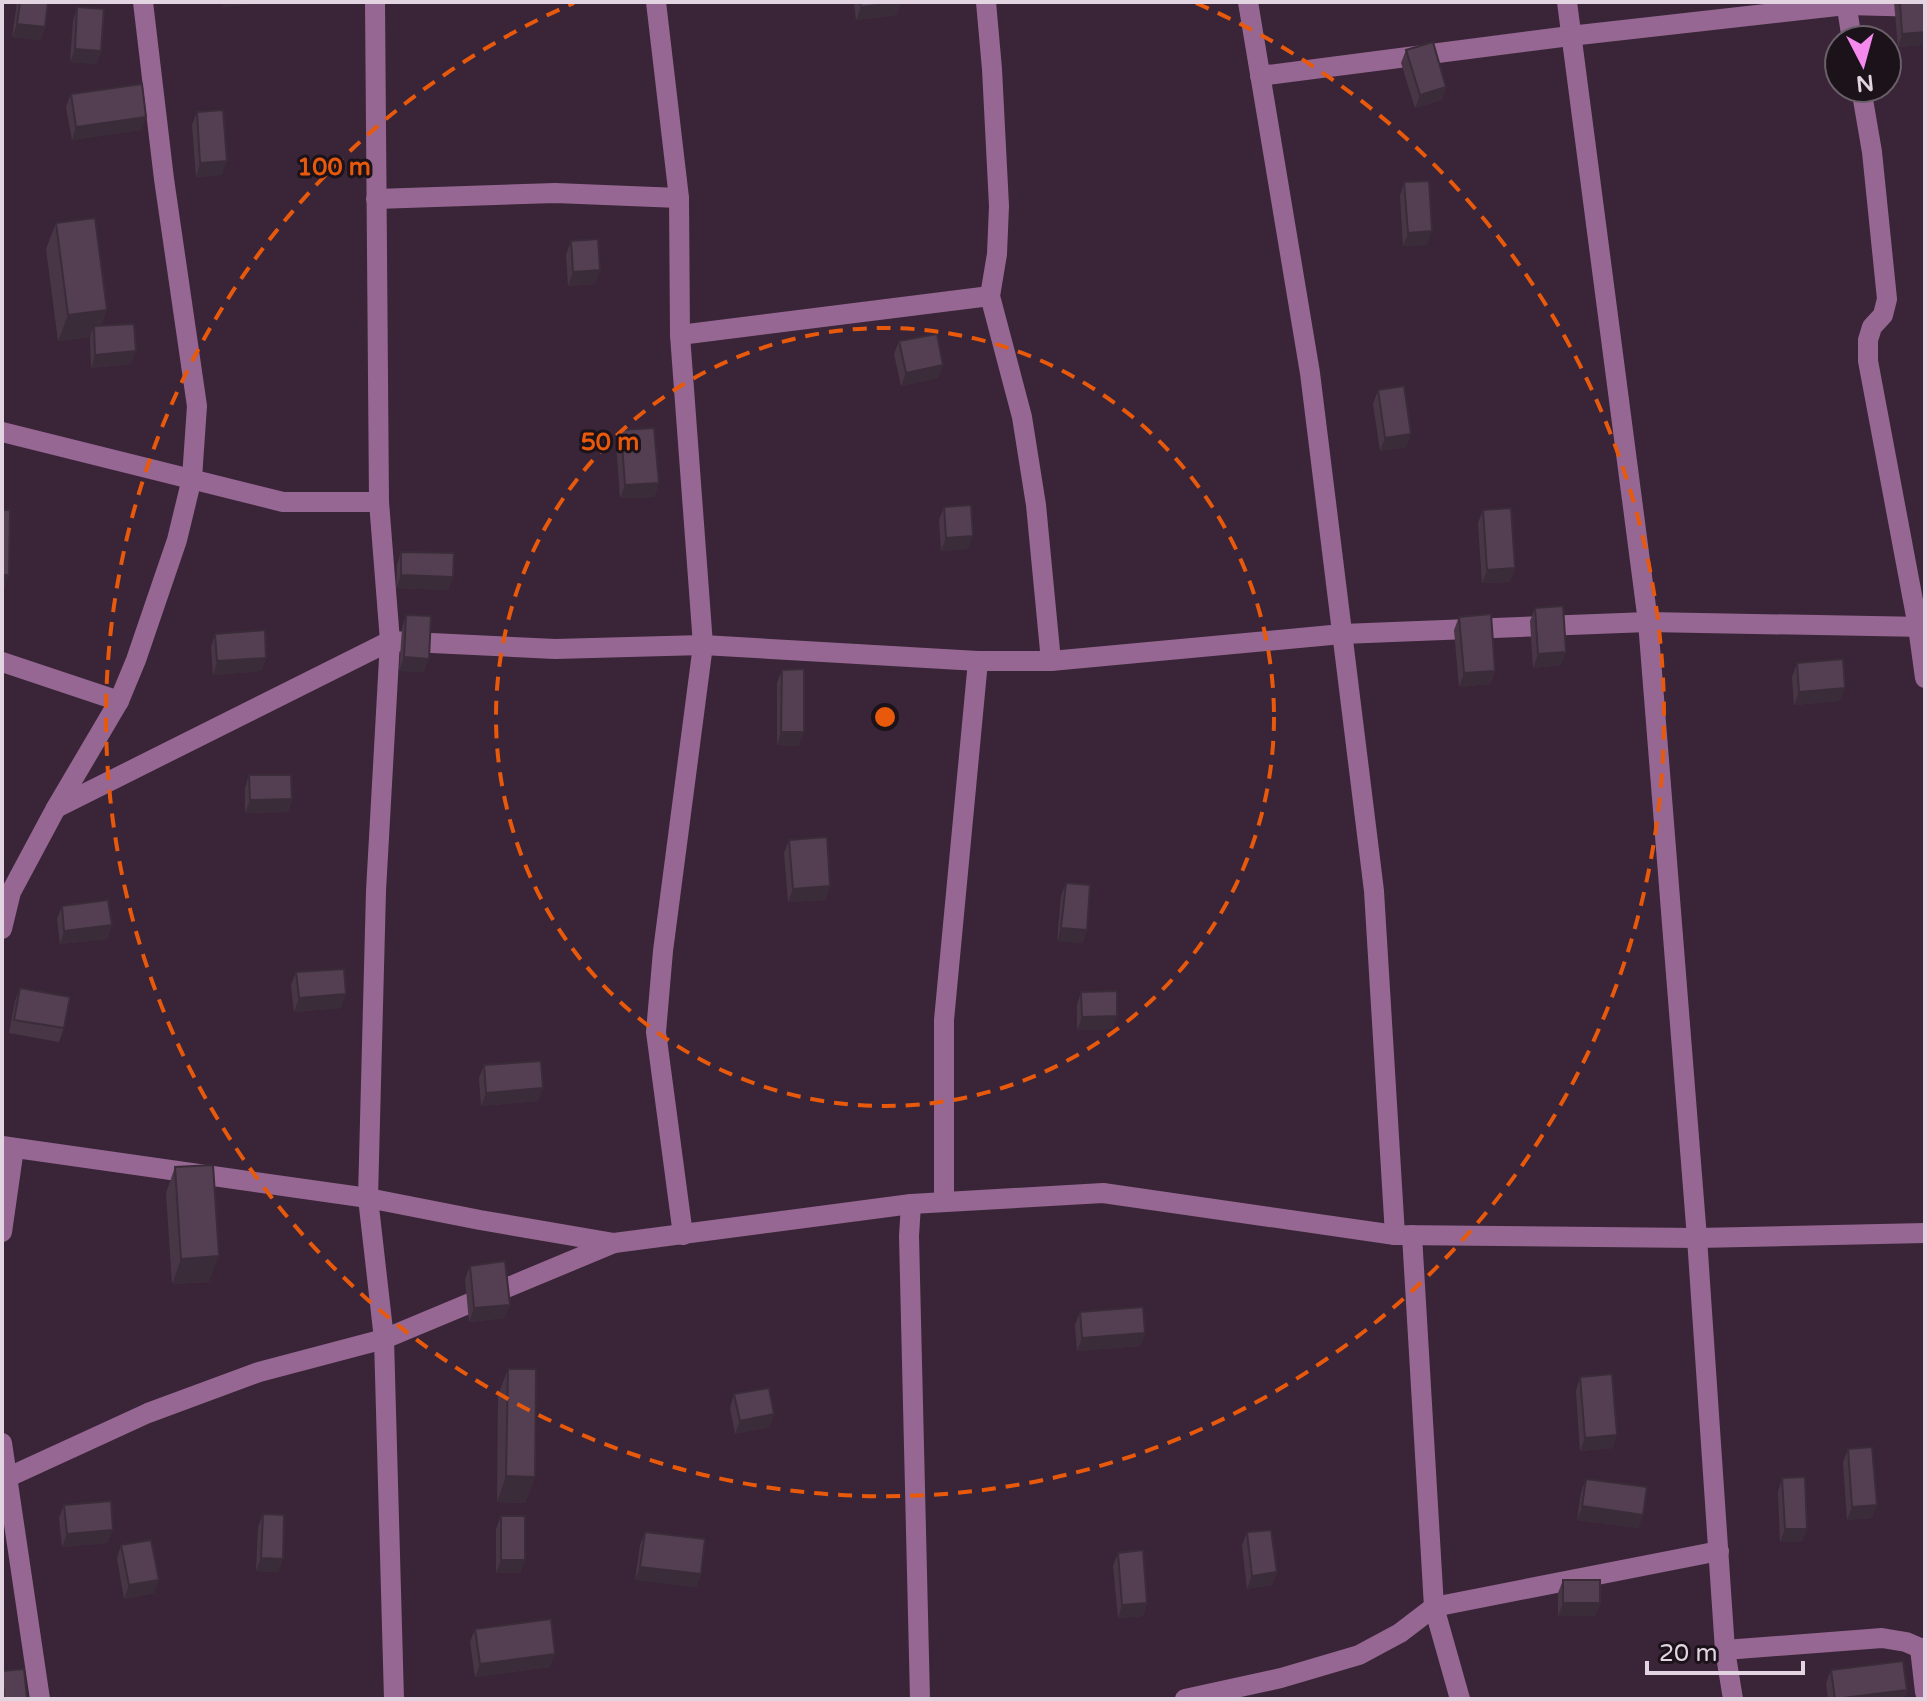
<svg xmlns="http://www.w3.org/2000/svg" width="1927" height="1701" viewBox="0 0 1927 1701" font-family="'Varela Round',sans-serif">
<rect width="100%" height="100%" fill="#392537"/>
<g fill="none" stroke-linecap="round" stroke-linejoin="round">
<g stroke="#966792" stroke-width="20">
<polyline points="375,2 379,502"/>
<polyline points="656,2 679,198 680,335 703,645 663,951 656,1032 683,1235"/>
<polyline points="986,2 992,69 999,206 997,254 990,296 1022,417 1036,505 1051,661"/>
<polyline points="1248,2 1310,373 1374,891 1395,1235"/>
<polyline points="1567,2 1648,622 1697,1238 1725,1650 1733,1699"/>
<polyline points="1846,2 1852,40"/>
<polyline points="1260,76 1570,36 1846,5 1925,7"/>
<polyline points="1861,88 1872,152 1887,299 1883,315 1872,327 1868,340 1868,361 1918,627 1925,678"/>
<polyline points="376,199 555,193 679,198"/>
<polyline points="680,335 990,296"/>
<polyline points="2,432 283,502 379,502 390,641 555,649 703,645 978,661 1051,661 1342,634 1648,622 1925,627"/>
<polyline points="2,662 119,701"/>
<polyline points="56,808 390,641 376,891 368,1198 384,1339 394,1699"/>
<polyline points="2,929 11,892 56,808 119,701 136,660 177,540 192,478 197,406 164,179 143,2"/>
<polyline points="2,1146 368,1198 480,1220 614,1243"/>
<polyline points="944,1202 944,1020 978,661"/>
<polyline points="911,1204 909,1236 920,1699"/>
<polyline points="2,1232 14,1148"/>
<polyline points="1412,1235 1434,1607 1460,1699"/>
<polyline points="2,1443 40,1699"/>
<polyline points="2,1480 148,1413 259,1372 384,1339 614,1243 911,1204 1103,1193 1395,1235 1697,1238 1925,1233"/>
<polyline points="1920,1648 1925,1692"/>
<polyline points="1725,1650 1882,1638 1906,1642 1920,1648 1925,1648"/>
<polyline points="1185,1699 1281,1678 1359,1655 1400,1633 1434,1607 1719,1551"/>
</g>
</g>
<g fill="#483647">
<polygon points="17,2 48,2 45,27 40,40 12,37"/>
<polygon points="854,2 901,2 896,15 856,20"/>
<polygon points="1894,2 1924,2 1922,45 1898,47"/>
<polygon points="77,7 101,51 96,64 70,62 73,21"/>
<polygon points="1406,50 1446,87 1442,100 1415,108 1401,63"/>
<polygon points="71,94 146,117 141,130 72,140 66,107"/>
<polygon points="197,112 222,175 196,177 192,125"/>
<polygon points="1404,182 1427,245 1403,246 1400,196"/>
<polygon points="56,223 102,326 131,364 91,368 90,337 58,341 46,249"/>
<polygon points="571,241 600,270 595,284 568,286 566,255"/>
<polygon points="899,341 943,365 938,378 901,386 894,354"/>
<polygon points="1378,390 1407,447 1380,451 1373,404"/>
<polygon points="621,430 659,483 654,497 620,498 616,443"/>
<polygon points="944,507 968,549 941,551 939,520"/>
<polygon points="1483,510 1515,568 1510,582 1482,583 1478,523"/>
<polygon points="401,552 453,577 448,590 396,588 397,565"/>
<polygon points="1535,608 1561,665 1533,668 1530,621"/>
<polygon points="406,615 424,672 399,671 402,628"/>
<polygon points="1459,617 1495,671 1490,684 1459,687 1454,630"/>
<polygon points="215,634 266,658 261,671 213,675 211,647"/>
<polygon points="1797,663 1840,701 1794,705 1792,677"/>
<polygon points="782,670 799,746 777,745 777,683"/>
<polygon points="249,775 292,799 288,812 245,813 245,788"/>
<polygon points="789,840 826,900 788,902 784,853"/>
<polygon points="1066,883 1087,930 1082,943 1057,941 1061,896"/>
<polygon points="62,906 112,925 107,939 60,944 57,919"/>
<polygon points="296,972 341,1008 294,1012 291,985"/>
<polygon points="20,988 64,1028 59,1042 9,1033 15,1001"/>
<polygon points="1081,992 1117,1016 1112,1029 1077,1030 1077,1005"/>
<polygon points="484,1065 538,1101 481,1106 479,1078"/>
<polygon points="175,1167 209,1282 172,1284 166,1193"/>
<polygon points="470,1266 505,1318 469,1322 465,1279"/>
<polygon points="1080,1312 1145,1333 1140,1346 1077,1351 1075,1325"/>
<polygon points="508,1369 535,1477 525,1503 497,1502 498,1395"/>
<polygon points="1580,1377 1613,1448 1580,1451 1576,1391"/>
<polygon points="734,1394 774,1414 769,1427 735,1434 730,1408"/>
<polygon points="1848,1449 1872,1518 1847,1520 1843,1462"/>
<polygon points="1782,1478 1807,1529 1802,1542 1780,1542 1778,1492"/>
<polygon points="1586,1479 1639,1528 1577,1520 1581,1492"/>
<polygon points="64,1505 108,1543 62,1547 59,1518"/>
<polygon points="263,1514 283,1559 278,1572 256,1571 258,1527"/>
<polygon points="501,1516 525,1560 520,1573 496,1573 496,1529"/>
<polygon points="645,1532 701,1574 696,1587 635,1580 640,1545"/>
<polygon points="1247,1532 1277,1572 1272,1585 1247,1589 1242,1545"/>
<polygon points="121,1545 154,1593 124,1599 117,1558"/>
<polygon points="1118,1553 1147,1603 1143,1616 1118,1618 1113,1566"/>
<polygon points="1563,1580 1600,1603 1595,1616 1558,1616 1558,1593"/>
<polygon points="475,1629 550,1667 475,1677 470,1642"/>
<polygon points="1831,1670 1907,1690 1904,1699 1828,1699 1826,1683"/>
</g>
<g fill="#3b2c39">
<polygon points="225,2 252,2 251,4 222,8"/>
<polygon points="901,2 896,15 856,20 861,7"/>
<polygon points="17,24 45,27 40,40 12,37"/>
<polygon points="1925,32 1922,45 1898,47 1902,34"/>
<polygon points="75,49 101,51 96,64 70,62"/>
<polygon points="1446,87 1442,100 1415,108 1420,95"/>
<polygon points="146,117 141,130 72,140 76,127"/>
<polygon points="227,161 222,175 196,177 200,163"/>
<polygon points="1432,231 1427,245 1403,246 1408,233"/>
<polygon points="600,270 595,284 568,286 573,272"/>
<polygon points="107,310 98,336 94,326 90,337 58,341 68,315"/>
<polygon points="136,351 131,364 91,368 95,355"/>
<polygon points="943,365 938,378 901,386 906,373"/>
<polygon points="1411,434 1407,447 1380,451 1385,438"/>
<polygon points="659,483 654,497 620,498 625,485"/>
<polygon points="973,536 968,549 941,551 946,538"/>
<polygon points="1515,568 1510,582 1482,583 1487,570"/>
<polygon points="2,575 9,575 5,588 2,588"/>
<polygon points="401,575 453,577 448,590 396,588"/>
<polygon points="1566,652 1561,665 1533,668 1538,654"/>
<polygon points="404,657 429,659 424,672 399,671"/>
<polygon points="266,658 261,671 213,675 217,661"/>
<polygon points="1495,671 1490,684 1459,687 1464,673"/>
<polygon points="1845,688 1840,701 1794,705 1799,692"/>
<polygon points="781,732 804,732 799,746 777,745"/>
<polygon points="292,799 288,812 245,813 250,800"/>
<polygon points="830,886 826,900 788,902 793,889"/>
<polygon points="112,925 107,939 60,944 64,931"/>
<polygon points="1061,928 1087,930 1082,943 1057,941"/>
<polygon points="346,994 341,1008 294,1012 299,998"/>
<polygon points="1117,1016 1112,1029 1077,1030 1082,1017"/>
<polygon points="543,1088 538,1101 481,1106 486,1093"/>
<polygon points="219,1256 209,1282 172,1284 181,1259"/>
<polygon points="510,1305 505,1318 469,1322 474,1308"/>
<polygon points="1145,1333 1140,1346 1077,1351 1082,1338"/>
<polygon points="774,1414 769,1427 735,1434 740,1421"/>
<polygon points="1617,1435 1613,1448 1580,1451 1585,1438"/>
<polygon points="506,1476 535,1477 525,1503 497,1502"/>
<polygon points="1877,1505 1872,1518 1847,1520 1852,1507"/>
<polygon points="1582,1506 1643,1515 1639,1528 1577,1520"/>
<polygon points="1785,1529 1807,1529 1802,1542 1780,1542"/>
<polygon points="113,1530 108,1543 62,1547 67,1534"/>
<polygon points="261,1558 283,1559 278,1572 256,1571"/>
<polygon points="501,1560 525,1560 520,1573 496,1573"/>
<polygon points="640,1567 701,1574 696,1587 635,1580"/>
<polygon points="1277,1572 1272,1585 1247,1589 1252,1576"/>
<polygon points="159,1580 154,1593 124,1599 129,1585"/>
<polygon points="1147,1603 1143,1616 1118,1618 1122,1605"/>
<polygon points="1563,1603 1600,1603 1595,1616 1558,1616"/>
<polygon points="555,1654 550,1667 475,1677 480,1664"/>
<polygon points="1907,1690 1904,1699 1841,1699"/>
</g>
<g fill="#543f52" stroke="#3b2c39" stroke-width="2">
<polygon points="20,2 48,2 45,27 17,24"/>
<polygon points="860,2 901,2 861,7"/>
<polygon points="1900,2 1924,2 1925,32 1902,34"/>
<polygon points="77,7 104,9 101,51 75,49"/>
<polygon points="1433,42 1446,87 1420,95 1406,50"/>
<polygon points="142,84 146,117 76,127 71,94"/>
<polygon points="223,110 227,161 200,163 197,112"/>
<polygon points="1429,181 1432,231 1408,233 1404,182"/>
<polygon points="95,218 107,310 68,315 56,223"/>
<polygon points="598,239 600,270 573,272 571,241"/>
<polygon points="134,324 136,351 95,355 94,326"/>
<polygon points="937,334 943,365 906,373 899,341"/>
<polygon points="1404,386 1411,434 1385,438 1378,390"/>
<polygon points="654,428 659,483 625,485 621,430"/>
<polygon points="971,505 973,536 946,538 944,507"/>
<polygon points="1511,508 1515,568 1487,570 1483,510"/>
<polygon points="2,510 10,510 9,575 2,575"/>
<polygon points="401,552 454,553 453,577 401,575"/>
<polygon points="1563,606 1566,652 1538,654 1535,608"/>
<polygon points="1491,614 1495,671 1464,673 1459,617"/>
<polygon points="406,615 431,616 429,659 404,657"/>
<polygon points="265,630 266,658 217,661 215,634"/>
<polygon points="1843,659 1845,688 1799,692 1797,663"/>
<polygon points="804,669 804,732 781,732 782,670"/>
<polygon points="249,775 291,775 292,799 250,800"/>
<polygon points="827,837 830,886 793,889 789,840"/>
<polygon points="1066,883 1090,885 1087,930 1061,928"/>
<polygon points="108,900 112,925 64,931 62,906"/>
<polygon points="344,969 346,994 299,998 296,972"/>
<polygon points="20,988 70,997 64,1028 14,1020"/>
<polygon points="1117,991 1117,1016 1082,1017 1081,992"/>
<polygon points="541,1061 543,1088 486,1093 484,1065"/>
<polygon points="213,1165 219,1256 181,1259 175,1167"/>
<polygon points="505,1261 510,1305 474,1308 470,1266"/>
<polygon points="1143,1307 1145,1333 1082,1338 1080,1312"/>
<polygon points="508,1369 536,1369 535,1477 506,1476"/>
<polygon points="1612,1374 1617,1435 1585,1438 1580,1377"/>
<polygon points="769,1388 774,1414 740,1421 734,1394"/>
<polygon points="1872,1447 1877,1505 1852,1507 1848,1449"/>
<polygon points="1805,1477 1807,1529 1785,1529 1782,1478"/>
<polygon points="1586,1479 1647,1487 1643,1515 1582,1506"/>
<polygon points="111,1501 113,1530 67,1534 64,1505"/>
<polygon points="263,1514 284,1515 283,1559 261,1558"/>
<rect x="501" y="1516" width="24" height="44"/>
<polygon points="1271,1530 1277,1572 1252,1576 1247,1532"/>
<polygon points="645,1532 705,1539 701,1574 640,1567"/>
<polygon points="151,1540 159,1580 129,1585 121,1545"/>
<polygon points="1143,1550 1147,1603 1122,1605 1118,1553"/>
<rect x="1563" y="1580" width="37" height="23"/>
<polygon points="551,1619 555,1654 480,1664 475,1629"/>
<polygon points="1903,1661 1907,1690 1835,1699 1831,1670"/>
<polygon points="24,1669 27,1699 4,1699 2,1671"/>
</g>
<g fill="none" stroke="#e8590c" stroke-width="4" stroke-dasharray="14 10">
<circle cx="885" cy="717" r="389"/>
<path d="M1196 3A779 779 0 1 1 574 3"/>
</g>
<circle cx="885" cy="717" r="12" fill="#e8590c" stroke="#1b121a" stroke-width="4"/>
<g font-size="24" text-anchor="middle" font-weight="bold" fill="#e8590c" stroke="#1b121a" stroke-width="6" stroke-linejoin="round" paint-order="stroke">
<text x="334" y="175">100 m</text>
<text x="610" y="450">50 m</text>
</g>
<rect width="1927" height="1701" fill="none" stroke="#e2d5e1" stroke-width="8"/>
<g transform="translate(1863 64) rotate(174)"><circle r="38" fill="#1b121a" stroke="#6b606a" stroke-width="2"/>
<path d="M0-6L14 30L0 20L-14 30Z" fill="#f589ee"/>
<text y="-12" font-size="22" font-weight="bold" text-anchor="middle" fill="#e2d5e1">N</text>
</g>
<path d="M1647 1661v12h156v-12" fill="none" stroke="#e2d5e1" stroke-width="4"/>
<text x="1659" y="1661" font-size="24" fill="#e2d5e1" stroke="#1b121a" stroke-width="6" paint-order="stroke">20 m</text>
</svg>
